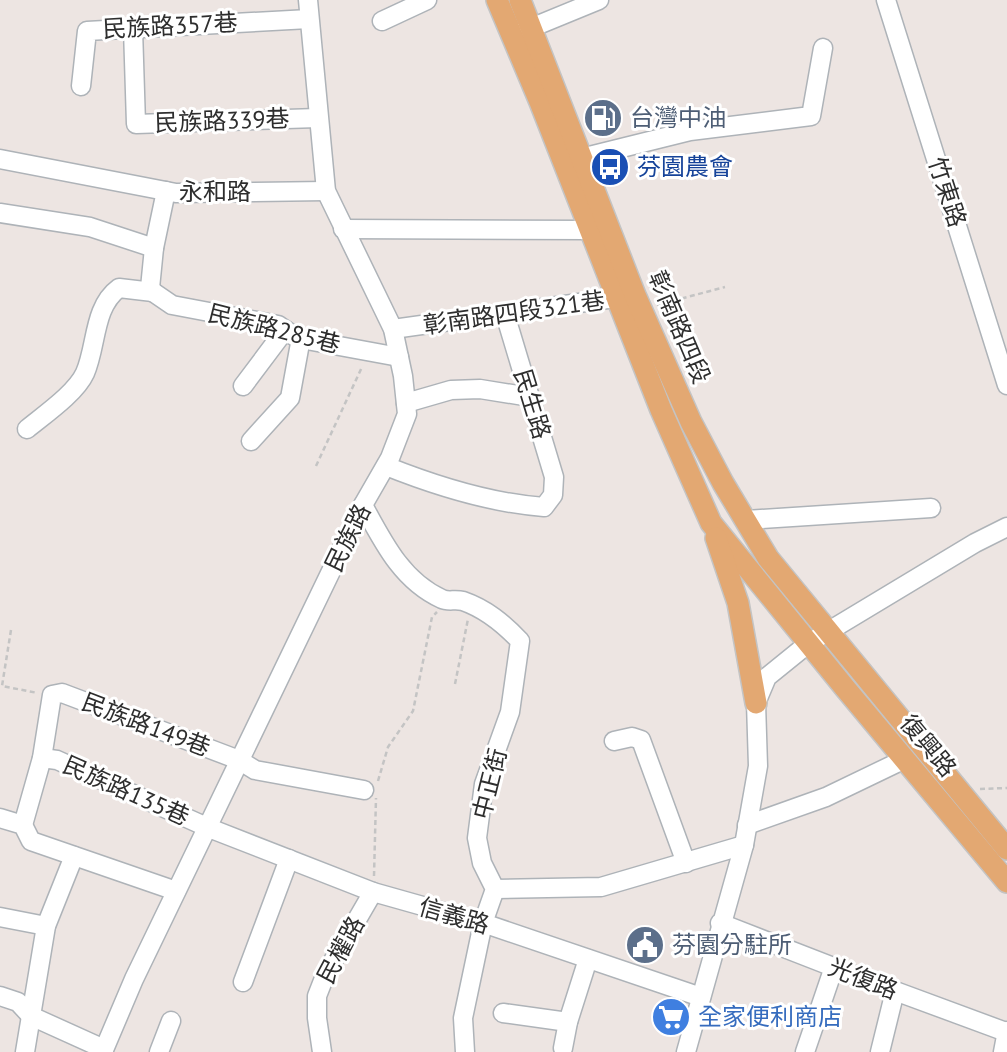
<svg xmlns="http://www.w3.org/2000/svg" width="1007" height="1052" viewBox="0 0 1007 1052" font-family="'PT Sans','Noto Sans TC',sans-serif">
<rect width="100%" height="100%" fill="#ede5e2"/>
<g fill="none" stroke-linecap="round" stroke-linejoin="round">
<defs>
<g id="minor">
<polyline points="886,0 1007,385"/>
<polyline points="382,21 427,0"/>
<polyline points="133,29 136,124 318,118"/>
<polyline points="521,32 599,0"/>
<polyline points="81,86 87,31 309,19"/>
<polyline points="0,159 176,193 326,191"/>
<polyline points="569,161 690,131 811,116 823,48"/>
<polyline points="0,213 90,227 154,248"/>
<polyline points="343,229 590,230"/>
<polyline points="153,292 172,305 278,325 294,336 312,341 399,357"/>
<polyline points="153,292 150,288 154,248 166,191"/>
<polyline points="393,329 629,296"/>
<polyline points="243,386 285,330"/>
<polyline points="406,403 451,390 480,389 530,397"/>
<path d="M27 429C44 415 76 393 85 373 97 346 93 307 119 288L153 292"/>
<polyline points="251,441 290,398 301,338"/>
<path d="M386 466C436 486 490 503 544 507L553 495 554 477 505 314"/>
<path d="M363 505C383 542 402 581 442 599 448 602 455 599 463 601 486 609 503 623 520 641L510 712 484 784 477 838 482 863 495 889 483 923 463 1018 465 1052"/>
<polyline points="746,520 931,508"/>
<polyline points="614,741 632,737 641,740 686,863"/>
<polyline points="42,758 57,760 209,828 373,892 483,923 701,997"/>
<polyline points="0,818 23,825 31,841 176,891"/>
<polyline points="23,825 42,758 52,695 62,693 239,760 255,770 364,790"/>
<polyline points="747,825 826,797 905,759"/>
<polyline points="495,889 601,887 744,845"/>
<polyline points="0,917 46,926"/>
<polyline points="720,923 895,991 1006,1032"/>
<polyline points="243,982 289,859"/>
<polyline points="0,996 18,1002 31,1016 104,1049"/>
<polyline points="503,1013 568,1022"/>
<polyline points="563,1048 568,1022 588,959"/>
<polyline points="25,1052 46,926 74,856"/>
<polyline points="103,1052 134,979 363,505 390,458 407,414 403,376 393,329 326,191 308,0"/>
<polyline points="159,1052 171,1021"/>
<polyline points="322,1052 317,1018 317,996 326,973 373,892"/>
<polyline points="686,1052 744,845 758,766 756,703 767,677 809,643 975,543 1007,527"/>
<polyline points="805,1052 834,967"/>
<polyline points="880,1052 895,991"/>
<polyline points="1003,1052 1007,1031"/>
</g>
<g id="major">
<polyline points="497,0 540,102 661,410 711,523 845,688 1007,882"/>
<polyline points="520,0 635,295 691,422 723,483 768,558 1007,849"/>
<polyline points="716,538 738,603 756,703"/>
</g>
</defs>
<use href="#minor" stroke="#aeb3b8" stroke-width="21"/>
<use href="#major" stroke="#c4c4c4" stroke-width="24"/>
<g stroke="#c4c4c4" stroke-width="2.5" stroke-dasharray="5 3.5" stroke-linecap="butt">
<polyline points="657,305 725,287"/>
<polyline points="316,466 362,367"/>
<polyline points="11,630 2,686 38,693"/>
<polyline points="455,684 468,619"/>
<polyline points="378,781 388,747 413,711 432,617 437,612"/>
<polyline points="980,789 1007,788"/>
<polyline points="374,876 376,798"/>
</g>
<use href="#minor" stroke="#fff" stroke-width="18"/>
<use href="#major" stroke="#e3a872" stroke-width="21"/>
</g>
<defs>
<symbol id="fuel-disc" viewBox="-11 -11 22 22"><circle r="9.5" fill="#5c6f8a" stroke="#fff"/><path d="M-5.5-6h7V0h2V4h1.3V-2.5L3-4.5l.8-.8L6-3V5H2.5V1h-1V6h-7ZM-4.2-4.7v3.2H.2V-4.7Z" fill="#fff"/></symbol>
<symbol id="bus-disc" viewBox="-11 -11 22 22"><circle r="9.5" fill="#1a4fb4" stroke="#fff"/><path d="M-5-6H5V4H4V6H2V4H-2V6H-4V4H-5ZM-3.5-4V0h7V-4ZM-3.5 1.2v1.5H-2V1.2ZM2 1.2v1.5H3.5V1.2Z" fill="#fff"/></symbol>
<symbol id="civic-disc" viewBox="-11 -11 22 22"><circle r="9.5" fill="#5c6f8a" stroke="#fff"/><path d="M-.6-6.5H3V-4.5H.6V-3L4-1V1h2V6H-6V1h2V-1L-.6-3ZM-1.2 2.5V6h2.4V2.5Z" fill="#fff"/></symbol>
<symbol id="supermarket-disc" viewBox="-11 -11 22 22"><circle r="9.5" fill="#3f7fe0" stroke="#fff"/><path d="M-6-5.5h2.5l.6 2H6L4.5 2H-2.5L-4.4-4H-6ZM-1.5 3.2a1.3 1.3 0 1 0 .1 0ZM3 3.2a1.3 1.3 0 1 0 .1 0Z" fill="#fff"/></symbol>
</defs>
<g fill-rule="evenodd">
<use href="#fuel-disc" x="581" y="96" width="44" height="44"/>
<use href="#bus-disc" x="588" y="145" width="44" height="44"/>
<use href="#civic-disc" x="623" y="923" width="44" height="44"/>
<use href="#supermarket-disc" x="649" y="995" width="44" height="44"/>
</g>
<g text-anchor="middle" stroke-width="6" stroke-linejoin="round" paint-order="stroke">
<g font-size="24" fill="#2e2e2e" stroke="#fff">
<text transform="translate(170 26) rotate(-3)" y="8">民族路357巷</text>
<text transform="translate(222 121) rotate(-2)" y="8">民族路339巷</text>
<text x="215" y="200">永和路</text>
<text transform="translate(947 192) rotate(72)" y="8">竹東路</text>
<text transform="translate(514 313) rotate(-8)" y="8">彰南路四段321巷</text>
<text transform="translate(679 327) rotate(67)" y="8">彰南路四段</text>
<text transform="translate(274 329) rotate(14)" y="8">民族路285巷</text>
<text transform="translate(532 404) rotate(73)" y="8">民生路</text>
<text transform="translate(348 538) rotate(-64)" y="8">民族路</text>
<text transform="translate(146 725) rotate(21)" y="8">民族路149巷</text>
<text transform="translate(928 746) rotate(50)" y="8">復興路</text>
<text transform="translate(490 784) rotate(-76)" y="8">中正街</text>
<text transform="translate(126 791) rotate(24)" y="8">民族路135巷</text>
<text transform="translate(454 916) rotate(16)" y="8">信義路</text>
<text transform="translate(341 950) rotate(-62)" y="8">民權路</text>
<text transform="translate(863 979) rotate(21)" y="8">光復路</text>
</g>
<g font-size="24" fill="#4e5e75" stroke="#fff" text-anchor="start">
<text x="630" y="126">台灣中油</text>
<text x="672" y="953">芬園分駐所</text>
</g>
<g font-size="24" fill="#164399" stroke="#fff" text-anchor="start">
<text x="637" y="175">芬園農會</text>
</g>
<g font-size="24" fill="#366cbe" stroke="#fff" text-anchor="start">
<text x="698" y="1025">全家便利商店</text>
</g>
</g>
</svg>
